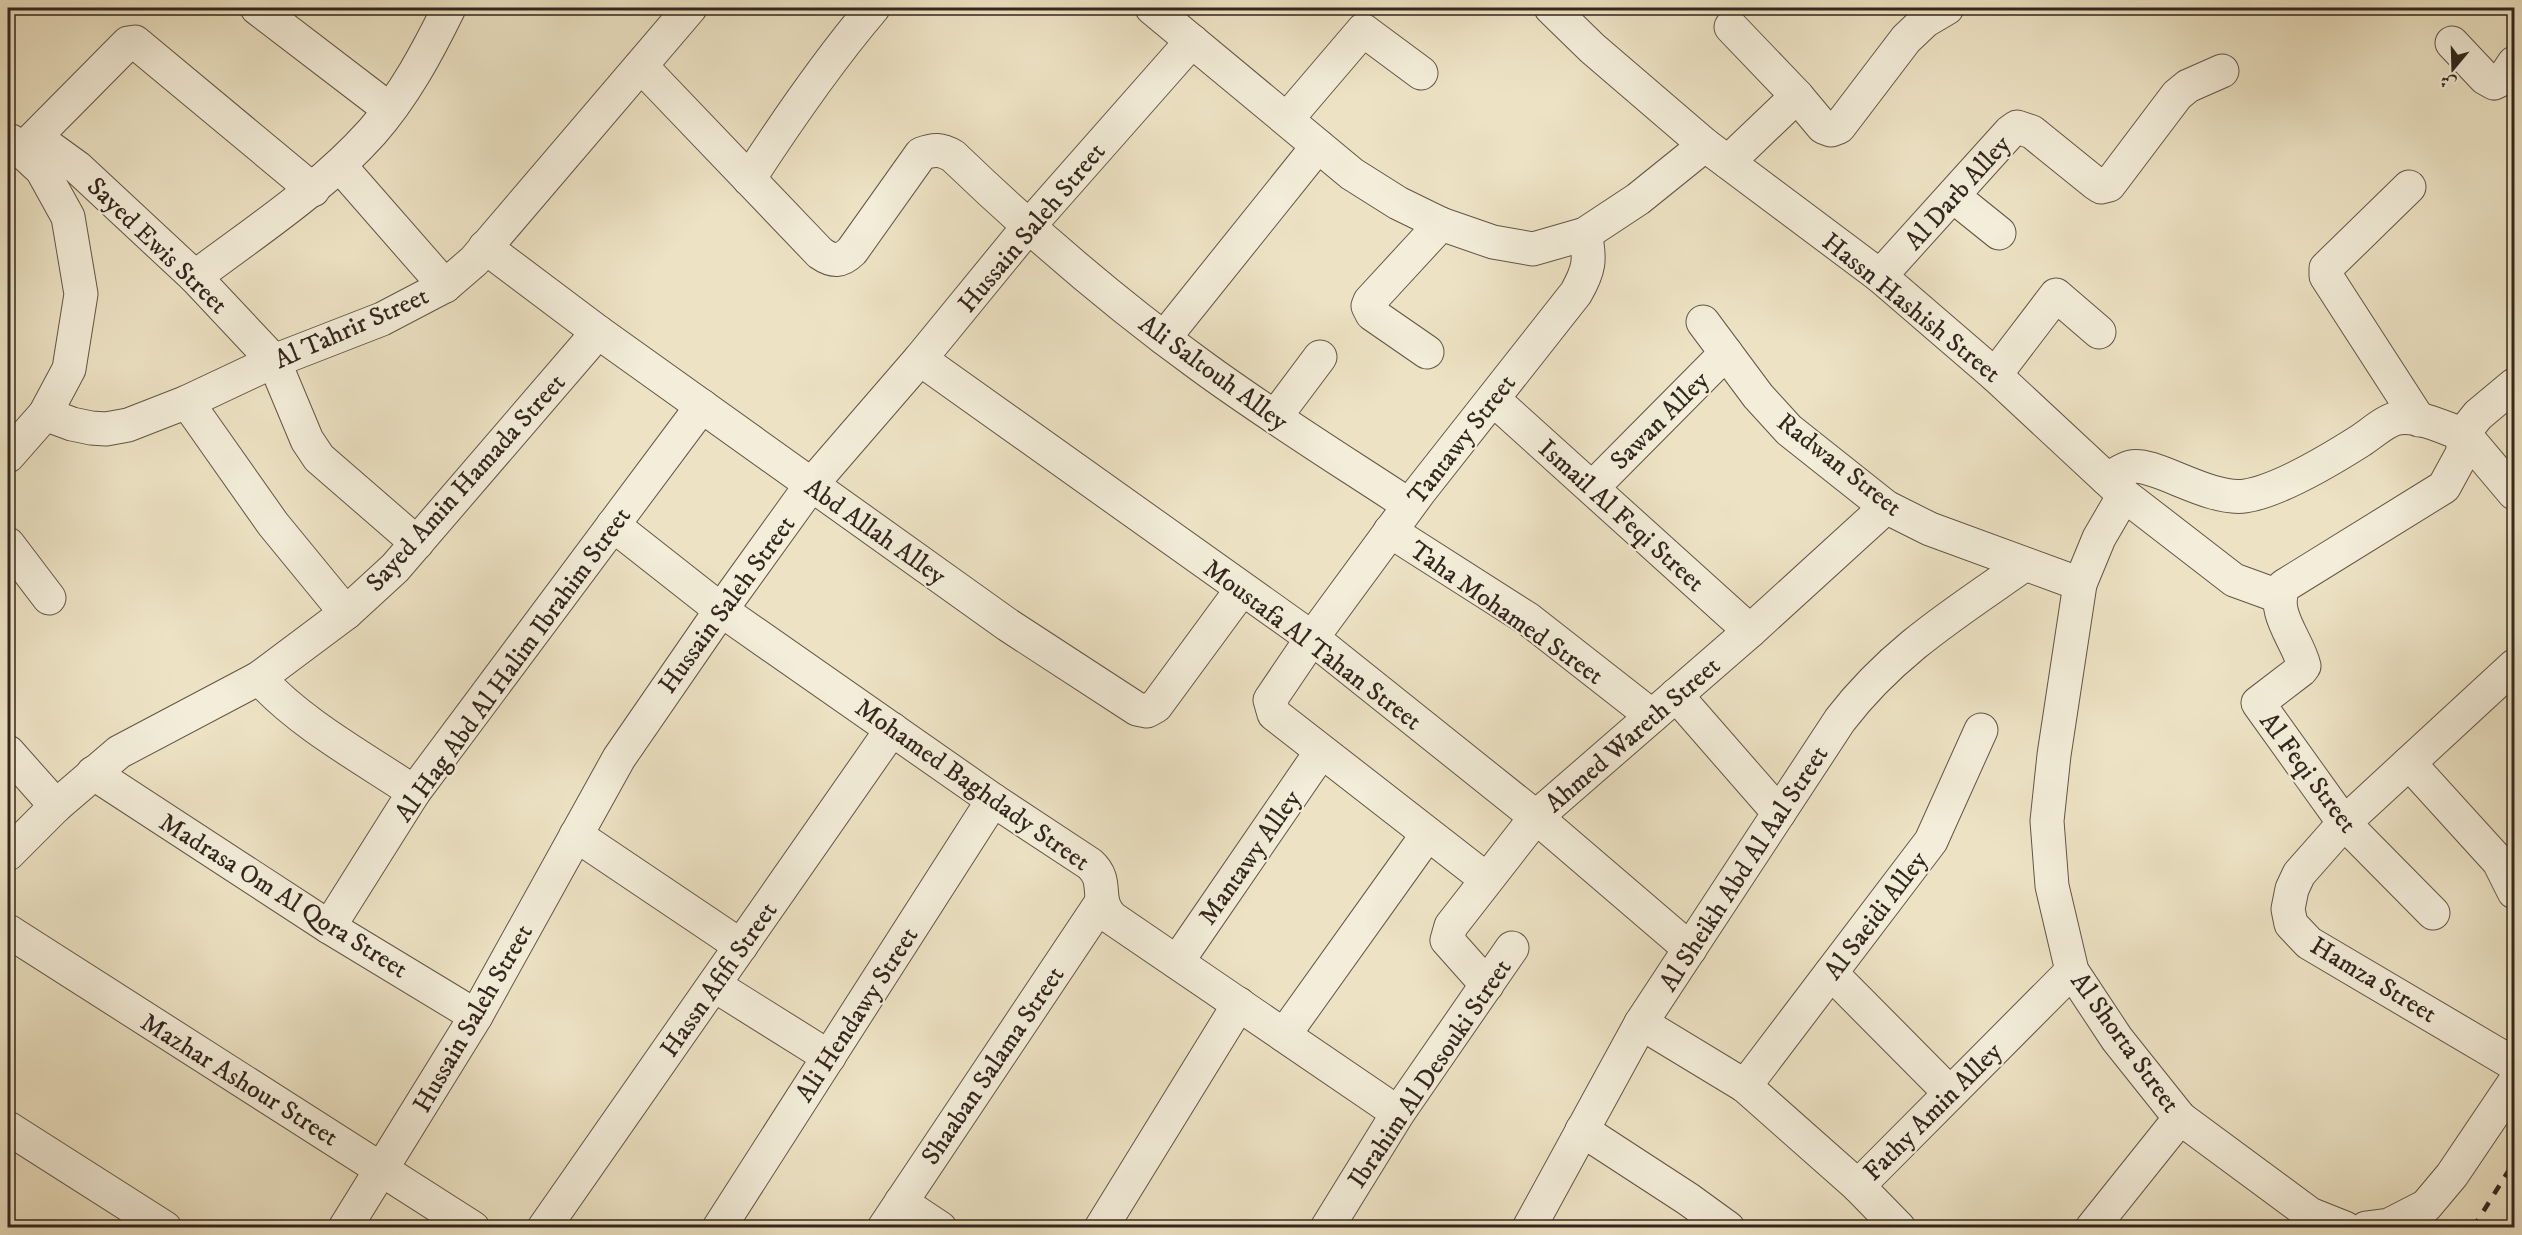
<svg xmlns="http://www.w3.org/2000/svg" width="2522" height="1235" viewBox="0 0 2522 1235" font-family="'IM FELL DW Pica',Amiri,serif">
<rect width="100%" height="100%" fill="#ede3c4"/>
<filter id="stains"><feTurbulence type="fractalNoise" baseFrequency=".00333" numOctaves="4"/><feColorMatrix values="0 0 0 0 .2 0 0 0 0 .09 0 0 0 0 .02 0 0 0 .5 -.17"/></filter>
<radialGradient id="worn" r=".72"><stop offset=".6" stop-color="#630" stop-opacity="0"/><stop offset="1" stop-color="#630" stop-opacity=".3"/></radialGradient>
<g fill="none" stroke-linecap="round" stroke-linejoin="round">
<defs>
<g id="minor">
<polyline points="257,8 389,109"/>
<polyline points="1152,8 1352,174 1398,203 1441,224 1493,242 1533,249 1585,234 1638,199 1705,145"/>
<polyline points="1551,8 1592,48 1705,145 1880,276 1995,375 2124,495 2234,580 2278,596"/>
<polyline points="1731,27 1797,96 1823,127 1831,130 1839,127 1906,39 1925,21 1947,8"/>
<polyline points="2452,43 2485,78 2494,83 2504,78 2514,63"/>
<path d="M641 66 820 253C833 262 841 262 852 251L921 154C934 149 941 149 953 156 1031 231 1113 302 1200 365 1268 415 1339 459 1409 505"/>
<polyline points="1287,119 1363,30 1421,73"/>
<polyline points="33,140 49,147 78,168 195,277 274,361 307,440 319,458 417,543"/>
<polyline points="23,149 128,43 135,42 313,190"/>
<polyline points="1728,162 1797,96"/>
<polyline points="340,166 445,286"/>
<path d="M749 179C788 119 827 62 873 8"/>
<polyline points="2409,187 2326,268 2326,276 2419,420"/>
<polyline points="1953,196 1999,233"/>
<polyline points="485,247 598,332 1008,625 1137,709 1147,711 1156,706 1242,589"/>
<polyline points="1880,276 2010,132 2017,127 2032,132 2095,183 2101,187 2109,185 2177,95 2188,86 2222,71"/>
<path d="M195 277C256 231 321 189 372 132 404 96 428 51 449 8"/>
<polyline points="1703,322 1758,396 1789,430 1886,507 1930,529 2080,584"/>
<polyline points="1164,338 1318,146"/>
<polyline points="1427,352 1372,314 1368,306 1370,301 1441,224"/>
<polyline points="920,359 1312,638 1536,817 1690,949"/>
<polyline points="1995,375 2056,295 2099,332"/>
<polyline points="1493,399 1750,631"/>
<polyline points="187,402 273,524 346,613"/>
<polyline points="45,414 72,424 91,428 106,429 128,425 187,402 274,361 382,319 445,286 474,261 690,8"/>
<polyline points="1275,417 1320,357"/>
<polyline points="2465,435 2514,493"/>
<polyline points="8,456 45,414 69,369 81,294 68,217 42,170 11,141"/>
<path d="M2107 479C2115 475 2123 469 2131 467 2153 461 2208 501 2245 496 2279 491 2330 460 2360 441 2371 434 2387 419 2399 418 2420 415 2446 429 2465 435"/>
<polyline points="1592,488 1726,353"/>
<polyline points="2124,495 2099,538 2080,584 2054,755 2047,821 2052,886 2072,971 2117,1039 2180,1118 2310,1214 2345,1228"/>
<path d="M613 525 721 610 993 800 1090 864C1110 882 1093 899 1112 918L1398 1113"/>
<polyline points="1390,531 1528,619 1652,716"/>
<polyline points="8,544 49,598"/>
<polyline points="2514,666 2344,823 2299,874 2292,889 2288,909 2291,924 2309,943 2514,1064"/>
<path d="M259 678C302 725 362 757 414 792"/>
<polyline points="1676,695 1779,813"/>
<polyline points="8,752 56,806"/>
<polyline points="2409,763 2499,862 2514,892"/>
<polyline points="93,773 329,927 476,1016"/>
<polyline points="576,835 741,946"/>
<polyline points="8,854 56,806 119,752 259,678 346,613 395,568 598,332"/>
<path d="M1486 879 1274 714 1270 700 1312 638 1420 491 1576 293C1589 270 1591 260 1585 234"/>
<path d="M2433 913 2344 823 2258 703 2301 670 2304 666C2298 640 2270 612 2284 586L2444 487 2462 454 2465 435 2470 425 2478 415 2514 385"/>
<polyline points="329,927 414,792 702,406"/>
<polyline points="8,931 473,1228"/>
<polyline points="1177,962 1321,752"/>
<polyline points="1831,973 1950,1093"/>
<polyline points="714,985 829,1057"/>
<polyline points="1487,985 1447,940 1451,926 1536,817 1750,631 1886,507"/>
<polyline points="1641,1023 1745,1086 1858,1186 1899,1228"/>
<polyline points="1284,1035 1427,835"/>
<polyline points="1745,1086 1931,841 1981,730"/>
<polyline points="8,1128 165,1228"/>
<polyline points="1582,1130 1688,1199 1728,1228"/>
<polyline points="1858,1186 2072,971"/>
<polyline points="901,1202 940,1228"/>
<polyline points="345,1228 476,1016 619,758 721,610 811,485 920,359 1028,227 1192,41"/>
<polyline points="544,1228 892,729"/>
<polyline points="719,1228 993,800"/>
<polyline points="884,1228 1101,903"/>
<polyline points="1101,1228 1239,1004"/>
<polyline points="1327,1228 1398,1113 1512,948"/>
<path d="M1529 1228 1641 1023 1840 720C1892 652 1954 614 2024 565"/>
<polyline points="2092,1228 2180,1118"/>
<polyline points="2366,1228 2389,1225 2426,1206 2452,1175 2514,1083"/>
</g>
</defs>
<use href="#minor" stroke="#625547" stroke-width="35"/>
<use href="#minor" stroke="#f3edd9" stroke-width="33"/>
<g stroke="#33261d" stroke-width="4.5" stroke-dasharray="10 10" stroke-linecap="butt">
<polyline points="2473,1228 2514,1162"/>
<polyline points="2506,1228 2514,1214"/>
</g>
</g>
<g text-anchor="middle" stroke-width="4.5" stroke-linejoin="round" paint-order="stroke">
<g font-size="26" fill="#33261d" stroke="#f3edd9">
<text transform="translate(1957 192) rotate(-48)" y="9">Al Darb Alley</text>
<text transform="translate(1031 227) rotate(-50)" y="9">Hussain Saleh Street</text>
<text transform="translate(158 245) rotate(44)" y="9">Sayed Ewis Street</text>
<text transform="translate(1912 307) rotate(39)" y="9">Hassn Hashish Street</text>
<text transform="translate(351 327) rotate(-24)" y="9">Al Tahrir Street</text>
<text transform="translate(1214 372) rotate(36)" y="9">Ali Saltouh Alley</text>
<text transform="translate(1659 420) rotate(-45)" y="9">Sawan Alley</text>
<text transform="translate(1461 439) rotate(-52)" y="9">Tantawy Street</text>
<text transform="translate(1840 464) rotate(38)" y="9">Radwan Street</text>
<text transform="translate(465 482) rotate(-48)" y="9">Sayed Amin Hamada Street</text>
<text transform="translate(1622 515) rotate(42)" y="9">Ismail Al Feqi Street</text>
<text transform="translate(876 531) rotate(35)" y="9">Abd Allah Alley</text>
<text transform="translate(726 604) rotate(-54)" y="9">Hussain Saleh Street</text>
<text transform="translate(1507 612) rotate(35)" y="9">Taha Mohamed Street</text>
<text transform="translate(1313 644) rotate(37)" y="9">Moustafa Al Tahan Street</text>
<text transform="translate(512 664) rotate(-54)" y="9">Al Hag Abd Al Halim Ibrahim Street</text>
<text transform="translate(1632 734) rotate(-41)" y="9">Ahmed Wareth Street</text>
<text transform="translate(2309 772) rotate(53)" y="9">Al Feqi Street</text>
<text transform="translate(973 784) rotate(35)" y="9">Mohamed Baghdady Street</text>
<text transform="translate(1249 857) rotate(-55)" y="9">Mantawy Alley</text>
<text transform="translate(1743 868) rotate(-57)" y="9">Al Sheikh Abd Al Aal Street</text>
<text transform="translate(284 895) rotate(32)" y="9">Madrasa Om Al Qora Street</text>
<text transform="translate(1875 915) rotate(-53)" y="9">Al Saeidi Alley</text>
<text transform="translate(718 979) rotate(-55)" y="9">Hassn Afifi Street</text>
<text transform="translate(2374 979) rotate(31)" y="9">Hamza Street</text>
<text transform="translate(856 1014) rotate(-57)" y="9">Ali Hendawy Street</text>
<text transform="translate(472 1018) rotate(-60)" y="9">Hussain Saleh Street</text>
<text transform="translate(2126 1042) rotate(54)" y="9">Al Shorta Street</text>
<text transform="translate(992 1065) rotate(-56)" y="9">Shaaban Salama Street</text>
<text transform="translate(1429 1073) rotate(-56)" y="9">Ibrahim Al Desouki Street</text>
<text transform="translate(240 1079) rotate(32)" y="9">Mazhar Ashour Street</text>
<text transform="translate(1932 1111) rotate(-45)" y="9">Fathy Amin Alley</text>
</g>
</g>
<rect width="2522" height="1235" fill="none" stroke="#ede3c4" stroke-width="30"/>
<rect x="9" y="9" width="2504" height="1217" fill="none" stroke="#33261d" stroke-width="3"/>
<rect x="15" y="15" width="2492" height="1205" fill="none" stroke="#33261d" stroke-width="1.5"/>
<g transform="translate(2453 69) rotate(199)" stroke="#f3edd9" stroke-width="4.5" paint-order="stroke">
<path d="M0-4.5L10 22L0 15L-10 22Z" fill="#33261d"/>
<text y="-9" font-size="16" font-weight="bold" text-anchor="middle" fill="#33261d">ش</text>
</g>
<rect width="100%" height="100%" filter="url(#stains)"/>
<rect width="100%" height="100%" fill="url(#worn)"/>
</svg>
